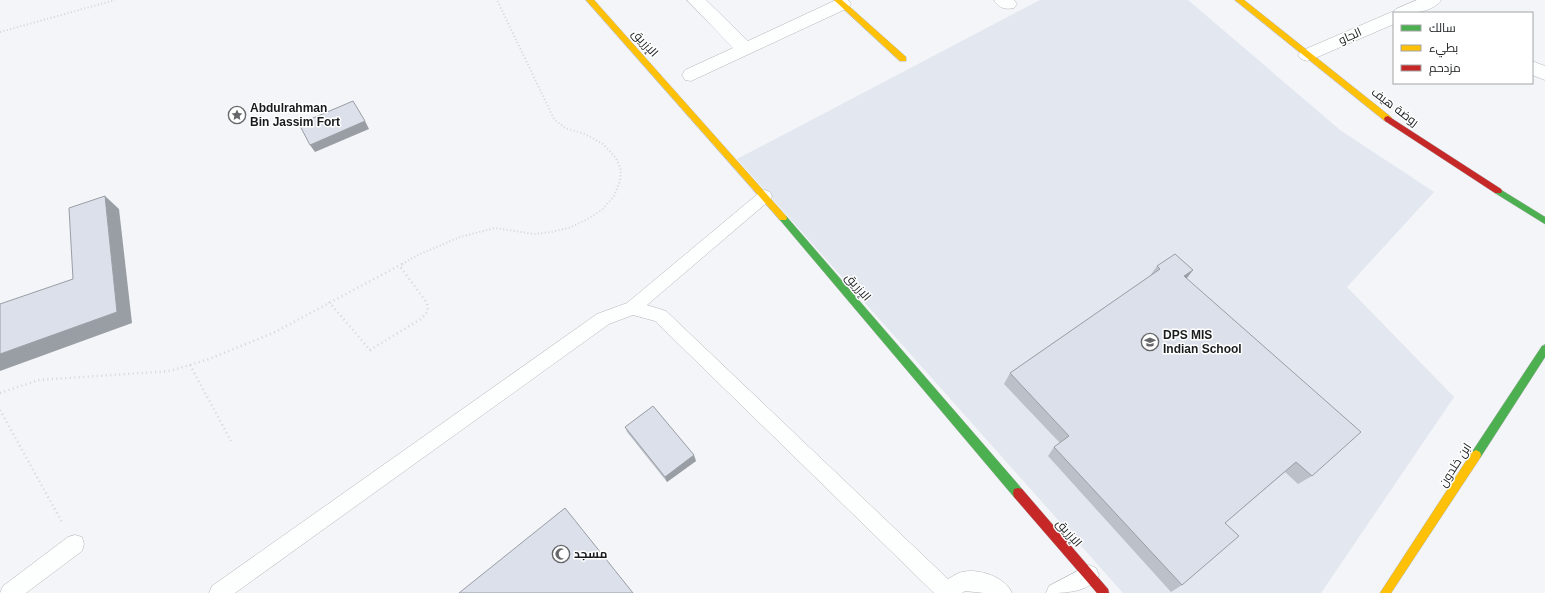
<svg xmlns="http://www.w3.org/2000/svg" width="1545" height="593" viewBox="0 0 1545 593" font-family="Helvetica,Cairo,sans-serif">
<rect width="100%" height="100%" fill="#f3f5f8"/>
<polygon fill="#e2e7f0" points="1040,0 1188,0 1340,130 1434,192 1347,287 1454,397 1321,593 1123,593 737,159"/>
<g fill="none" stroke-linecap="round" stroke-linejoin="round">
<defs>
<g id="lane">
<path d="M765 190 770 192 772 196 770 200 647 305 666 311 948 579C952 577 957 573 962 572 979 568 1005 577 1012 593H984L965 591 962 593H934L655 321 633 315 609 324 235 593H209L212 586 597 314 627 303 760 192Z"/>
<polygon points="75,535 82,537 84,544 82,551 26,593 0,593 3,586 68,537"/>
<path d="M1089 565 1096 568 1099 575C1090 593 1064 593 1046 593L1049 586Z"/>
</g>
<g id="street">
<polygon points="687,0 706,0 748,41 836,0 848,0 851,4 848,8 691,81 685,80 682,75 685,70 733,48"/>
<path d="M994 0H1014L1017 4 1014 8C1005 10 999 8 994 0Z"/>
<path d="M1417 0H1441C1432 14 1408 13 1394 13V24L1313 59 1307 61 1301 59 1298 55 1301 51 1394 11 1396 9Z"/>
<polygon points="1532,61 1545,66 1545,80 1532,75"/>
</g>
<g id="fast">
<polygon points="1498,188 1545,217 1545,224 1495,193 1494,191"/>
<polygon points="783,215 786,216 1022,489 1023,493 1022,497 1018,498 1014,497 780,220 779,218"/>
<polygon points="1545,345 1545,357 1480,458 1476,460 1472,458 1471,455 1472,452 1542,346"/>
</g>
<g id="slow">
<polygon points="586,0 594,0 786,216 787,218 786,220 780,220"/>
<polygon points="834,0 842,0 906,57 906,61 900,61"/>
<polygon points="1235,0 1244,0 1391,117 1392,119 1391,121 1385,121"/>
<polygon points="1476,450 1480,452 1481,455 1480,458 1391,593 1380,593 1472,452"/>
</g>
<g id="jam">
<polygon points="1388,116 1501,189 1502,191 1501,193 1495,193 1385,121 1384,119 1385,117"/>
<polygon points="1018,488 1022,489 1108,589 1109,593 1097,593 1014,497 1013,493 1014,489"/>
</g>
</defs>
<use href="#lane" stroke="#b4b6b8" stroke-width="1"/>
<use href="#street" stroke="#b4b6b8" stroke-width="1"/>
<use href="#fast" stroke="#b4b6b8" stroke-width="1"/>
<use href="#slow" stroke="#b4b6b8" stroke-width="1"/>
<use href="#jam" stroke="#b4b6b8" stroke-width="1"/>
<g stroke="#d4d5d7" stroke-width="2" stroke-dasharray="1 2.5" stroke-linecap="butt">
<polyline points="0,32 115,0"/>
<polyline points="402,264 420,254 460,237 495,228 534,234 551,232 569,228 586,220 603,209 614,196 620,181 621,170 616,158 603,144 585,134 565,128 554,119 497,0"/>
</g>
<g stroke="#d4d5d7" stroke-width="2.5" stroke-dasharray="1 3.5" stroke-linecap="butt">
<polyline points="329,302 370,350 421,319 428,311 427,303 399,265"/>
<polyline points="190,365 231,441"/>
<polyline points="0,393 39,380 170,371 209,359 273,333 404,263"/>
<polyline points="0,410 63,524"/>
</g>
<use href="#lane" fill="#fdfefe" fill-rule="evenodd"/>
<use href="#street" fill="#fdfefe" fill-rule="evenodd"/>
<use href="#fast" fill="#4caf50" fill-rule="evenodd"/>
<use href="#slow" fill="#ffc107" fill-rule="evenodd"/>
<use href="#jam" fill="#c62828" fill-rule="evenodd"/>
</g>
<g fill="#bcc1c9">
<polygon points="1157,266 1193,270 1186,278 1312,476 1298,484 1285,472 1225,523 1182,585 1171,592 1048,456 1054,447 1060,443 1004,384 1010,373 1149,277"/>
<polygon points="625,427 696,461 667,482 627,432"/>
</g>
<g fill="#999da4">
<polygon points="365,121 369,129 315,152 310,145"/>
<polygon points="105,196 119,209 132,323 0,371 0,354 117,312"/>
<polygon points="1193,270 1184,282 1184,276"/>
<polygon points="694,455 696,461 667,482 665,477"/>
</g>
<g fill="#dbe0ea" stroke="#999da4">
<polygon points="353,101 365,121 310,145 299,124"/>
<polygon points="105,196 117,312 0,354 0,304 73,279 69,208"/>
<polygon points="1175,254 1193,270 1184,276 1361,432 1312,476 1296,462 1225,523 1239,536 1182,585 1054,447 1069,436 1010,373 1160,269 1157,266"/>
<polygon points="653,406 694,455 665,477 625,427"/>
<polygon points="565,508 633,593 459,593"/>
</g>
<defs>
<symbol id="sight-ring" viewBox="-11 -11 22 22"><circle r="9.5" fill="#fff" stroke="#65676a" stroke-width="1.5"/><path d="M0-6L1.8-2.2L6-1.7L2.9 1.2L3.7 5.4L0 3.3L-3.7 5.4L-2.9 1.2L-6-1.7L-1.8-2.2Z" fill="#65676a"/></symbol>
<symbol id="school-ring" viewBox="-11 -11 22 22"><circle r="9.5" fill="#fff" stroke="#65676a" stroke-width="1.5"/><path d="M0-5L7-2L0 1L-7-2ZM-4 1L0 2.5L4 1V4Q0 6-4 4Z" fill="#65676a"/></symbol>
<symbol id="mosque-ring" viewBox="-11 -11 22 22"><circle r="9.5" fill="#fff" stroke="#65676a" stroke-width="1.5"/><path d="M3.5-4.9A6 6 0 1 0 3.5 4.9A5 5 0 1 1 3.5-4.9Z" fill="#65676a"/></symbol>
</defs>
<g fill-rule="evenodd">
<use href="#sight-ring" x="227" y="105" width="20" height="20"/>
<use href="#school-ring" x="1140" y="332" width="20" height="20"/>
<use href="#mosque-ring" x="551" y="544" width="20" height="20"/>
</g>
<g text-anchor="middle" stroke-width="3" stroke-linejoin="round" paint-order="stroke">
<g font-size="12" fill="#191b1d" stroke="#fff">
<text transform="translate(1350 36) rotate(-24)" y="4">الجاو</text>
<text transform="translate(645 43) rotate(48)" y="4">الإزريق</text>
<text transform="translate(1395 107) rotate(37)" y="4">روضة هيف</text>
<text transform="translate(858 287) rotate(49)" y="4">الإزريق</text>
<text transform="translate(1455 465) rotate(-57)" y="4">ابن خلدون</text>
<text transform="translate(1069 533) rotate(49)" y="4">الإزريق</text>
</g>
<g font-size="12" font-weight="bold" fill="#191b1d" stroke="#fff" text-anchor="start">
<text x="250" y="112">Abdulrahman<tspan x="250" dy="14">Bin Jassim Fort</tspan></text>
<text x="1163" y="339">DPS MIS<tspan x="1163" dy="14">Indian School</tspan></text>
<text x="574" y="558">مسجد</text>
</g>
</g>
<rect x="1393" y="12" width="140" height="72" fill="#ffffff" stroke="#a3a4a5"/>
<rect x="1401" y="25" width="20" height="6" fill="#4caf50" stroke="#a3a4a5"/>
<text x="1429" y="32" font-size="12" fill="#191b1d">سالك</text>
<rect x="1401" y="45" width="20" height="6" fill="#ffc107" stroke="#a3a4a5"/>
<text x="1429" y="52" font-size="12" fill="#191b1d">بطيء</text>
<rect x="1401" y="65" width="20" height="6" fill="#c62828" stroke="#a3a4a5"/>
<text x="1429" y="72" font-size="12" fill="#191b1d">مزدحم</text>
</svg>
